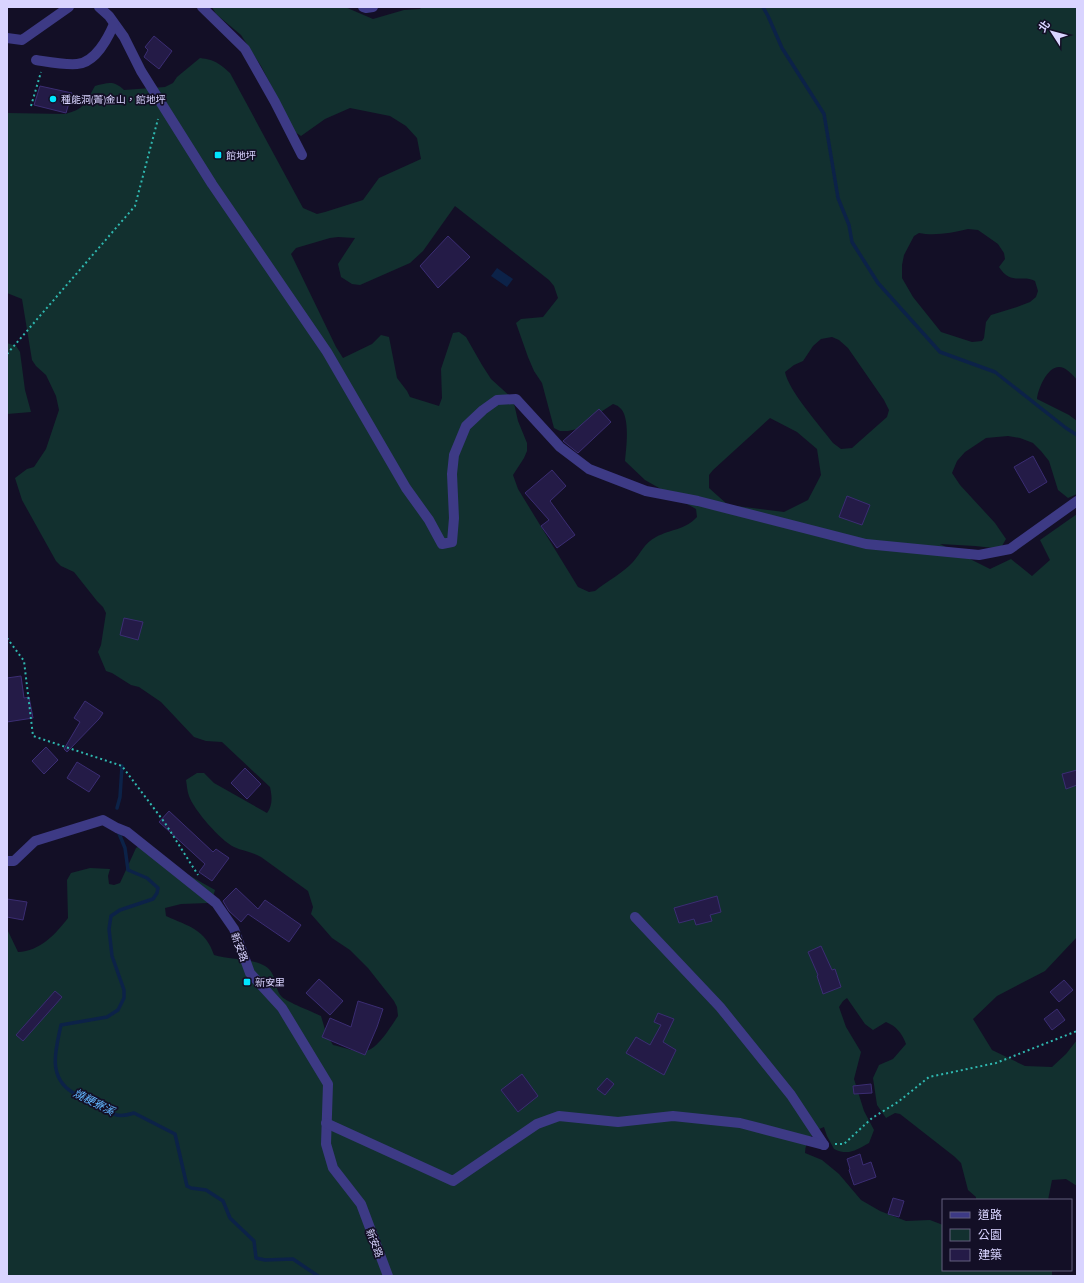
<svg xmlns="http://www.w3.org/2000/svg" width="1084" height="1283" viewBox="0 0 1084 1283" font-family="'PT Sans Narrow','Noto Sans TC',sans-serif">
<rect width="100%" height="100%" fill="#130f26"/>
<g fill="#12302f" fill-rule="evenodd">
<path d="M212 7H345L373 19 404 10 420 9 422 7H1077V380C1073 375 1066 367 1059 367 1047 367 1038 389 1037 399L1069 415 1077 421V494L1068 498 1058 490 1049 461 1041 451 1033 443 1020 438 1008 436 986 438 965 452 957 461 952 473 960 485 995 523 1006 539 1002 546 994 548 975 546 940 544 990 569 1011 559 1032 576 1050 560 1040 540 1077 514V937L1045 971 997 996 973 1019 992 1050 1025 1066 1052 1067 1066 1054 1077 1040V1186L1066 1179 1052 1180 1048 1200H976V1197L968 1190 961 1163 955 1157 900 1114 895 1113 886 1118 877 1105 873 1078 879 1065 893 1059 906 1044C902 1033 896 1026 886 1022L873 1030 865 1024 847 998 843 1001 839 1007 846 1027 861 1052 854 1079 864 1111 874 1130 869 1143C856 1150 849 1156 834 1149L827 1136 824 1127C814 1130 805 1141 805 1153L822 1160 839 1174 861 1200 880 1211 906 1221 930 1220 943 1225V1270H1052V1276H7V929L18 952C40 951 55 935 68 918L67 880 71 873 90 868 110 869 108 876 109 884 114 885 120 883 136 848 141 845 153 855 215 890 213 897 208 903 181 904 165 908 166 916C190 927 205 929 214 955 229 960 252 958 265 966 278 974 273 988 282 997 287 1002 313 1012 321 1016L326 1033 333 1045C343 1047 354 1052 364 1051 377 1051 391 1026 398 1016L397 1007 394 1001 368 968 350 950 332 938 311 914 313 907 308 891 261 857C252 852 243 851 234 847 220 840 194 810 189 796 187 791 187 785 186 780L197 773H204L214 783 267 813C273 805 272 796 270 787L222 742 206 741 194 737 161 702 139 687 131 685 112 673 106 671 98 652 101 645 106 613 103 607 97 601 74 572 61 566 56 561 22 500 15 478 27 469 34 467 46 449 59 410 56 396 46 375 36 366 32 360 22 299 7 293V113L65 114C85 109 85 103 95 86 108 83 113 80 124 90L165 87 173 83 177 77 200 58C215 60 219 63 230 73L303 208 317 214 325 212 363 200 379 178 421 159 417 138 406 126 390 116 350 108 325 119 301 136 295 132 261 66 241 35 216 14ZM455 206 549 280 554 286 558 298 543 317 521 319 516 323 528 357 534 371 542 383 554 428 560 431H568L577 429 584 423 613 404C615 405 617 405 619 407 631 415 626 449 625 461L645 480 696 509 697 517C685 530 671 529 656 537 644 543 641 553 633 562 624 572 606 582 595 591L589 592 578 587 518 489 513 475 524 458 527 451V443L518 421 513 399 491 379 482 365 466 337 459 332 453 333 441 369 442 398 439 406 410 397 407 391 397 378 389 337 381 335 372 344 343 358 336 347 291 254 296 248 330 238 338 237 355 238 338 264 341 277 352 284 360 285 410 263 423 251ZM968 229 978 230 998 244 1004 253 1005 259 999 267C1011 286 1023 274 1035 281L1038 291 1036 297 1030 302 1017 307 991 315 986 322 984 338 982 341 972 342 941 332 913 297 902 278V265L904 255 914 236 919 233C934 236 952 233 968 229ZM832 337 839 340 848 348 884 400 889 410 887 417 852 448 841 449 833 443C821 427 788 390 785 372L794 365 803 361 813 346 821 339ZM770 418 797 432 817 449 821 475 808 500 784 512 728 505 709 488V475L713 470Z"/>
<polygon points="7,343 16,346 20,352 25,390 31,412 7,414"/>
</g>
<polygon fill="#0c2248" points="497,268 513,279 507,287 491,276"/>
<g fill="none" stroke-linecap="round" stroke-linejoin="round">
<g stroke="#0c2248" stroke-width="3.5">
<polyline points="763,7 768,16 782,48 824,114 838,198 849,225 852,242 878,283 940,352 995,372 1066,428 1077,435"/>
<polyline points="117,808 120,797 122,766"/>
<path d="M118 831 125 848 128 870 147 878 158 888 157 893 153 899 120 910 111 916 109 929 112 956 124 990V998L118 1010 107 1017 61 1025C56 1049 47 1076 72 1092 79 1097 88 1097 95 1101 112 1111 112 1120 134 1113L175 1134 187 1186 191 1188 206 1190 223 1201 230 1218 254 1241 256 1258 265 1260 293 1259 318 1276"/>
</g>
</g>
<g fill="#241b47" stroke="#3b2d73">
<polygon points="154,36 172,51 159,69 144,57 148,50 145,47"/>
<polygon points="40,86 72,93 66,113 34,105"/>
<polygon points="448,236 470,257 438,288 420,266"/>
<polygon points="599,409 611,422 578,453 563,441"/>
<polygon points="1033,456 1047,482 1029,493 1014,467"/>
<polygon points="552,470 566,486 550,501 575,535 557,548 541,526 549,520 525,493"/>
<polygon points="847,496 870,505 862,525 839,517"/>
<polygon points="124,618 143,622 138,640 120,635"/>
<polygon points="21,676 24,698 29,697 33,718 7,722 7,678"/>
<polygon points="85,701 103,713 99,719 67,752 64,749 80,722 74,718"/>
<polygon points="46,747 58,760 44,774 32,761"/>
<polygon points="77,762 100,776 89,792 67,778"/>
<polygon points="245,768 261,784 247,799 231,783"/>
<polygon points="1077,770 1077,785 1066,789 1062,774"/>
<polygon points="169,811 213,852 216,849 229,858 212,881 199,872 205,864 159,822"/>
<polygon points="236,888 258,909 265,900 301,925 289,942 248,914 241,922 229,911 223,901"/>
<polygon points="717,896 721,912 710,915 712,921 696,925 694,919 679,923 674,908"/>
<polygon points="7,899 27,902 23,920 7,917"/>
<polygon points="821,946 832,970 835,969 841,987 823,994 817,976 818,975 808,952"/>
<polygon points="319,979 343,1001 330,1015 306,993"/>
<polygon points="1064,980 1073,990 1059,1002 1050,992"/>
<polygon points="55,991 62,997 23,1041 16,1035"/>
<polygon points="358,1001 383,1009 377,1027 365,1055 322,1037 330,1018 351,1027"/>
<polygon points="1057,1009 1065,1020 1052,1030 1044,1019"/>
<polygon points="658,1013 674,1019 663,1042 676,1050 664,1075 626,1053 636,1037 650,1045 661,1025 654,1022"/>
<polygon points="522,1074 538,1096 518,1112 501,1090"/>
<polygon points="607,1078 614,1084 605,1095 597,1089"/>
<polygon points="871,1084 872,1093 854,1094 853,1086"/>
<polygon points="860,1154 863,1165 871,1162 876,1177 854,1185 849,1170 850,1169 847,1159"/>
<polygon points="893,1198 904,1201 899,1217 888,1214"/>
</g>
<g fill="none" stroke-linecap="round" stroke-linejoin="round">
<g stroke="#2fb8b0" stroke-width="2" stroke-dasharray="2 3" stroke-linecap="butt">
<polyline points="31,106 41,72"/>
<polyline points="7,354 135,206 158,119"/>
<polyline points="7,638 24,661 33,736 122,766 165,823 198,875"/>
<polyline points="835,1144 844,1144 872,1118 898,1102 929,1077 996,1063 1077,1031"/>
</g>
<g stroke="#3d3a85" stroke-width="10">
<polyline points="99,7 109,16 124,37 141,71 212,184 327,352 406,488 429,520 442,544 452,542 454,518 452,474 454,455 466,426 483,410 497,400 516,399 560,447 589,469 646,491 698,501 866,544 979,555 1010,549 1077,501"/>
<polyline points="202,7 245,49 275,102 302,155"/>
<polyline points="363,7 366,8 373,7"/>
<polyline points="7,38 22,40 69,7"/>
<path d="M36 60C49 62 64 65 77 64 95 63 108 38 114 24"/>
<polyline points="7,861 14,861 35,841 103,820 117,828 127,832 216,903 234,929 250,973 282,1008 328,1084 326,1144 333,1168 361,1204 388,1276"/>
<polyline points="635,917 720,1007 791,1095 824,1145"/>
<polyline points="326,1123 453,1181 537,1124 559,1116 618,1122 673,1116 740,1123 824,1145"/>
</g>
</g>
<g fill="#00e5ff" stroke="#130f26" stroke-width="1.5">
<circle cx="53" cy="99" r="4"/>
<rect x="214" y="151" width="8" height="8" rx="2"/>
<rect x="243" y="978" width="8" height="8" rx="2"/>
</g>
<g text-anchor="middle" stroke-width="3.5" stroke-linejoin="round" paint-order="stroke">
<g font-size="10" fill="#d9d4ff" stroke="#130f26" text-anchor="start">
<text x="61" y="103">種能洞(菁)金山，館地坪</text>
<text x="226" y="159">館地坪</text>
<text x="255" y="986">新安里</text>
</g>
<g font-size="10" fill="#d9d4ff" stroke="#130f26">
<text transform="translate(240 947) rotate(70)" y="4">新安路</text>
<text transform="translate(375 1243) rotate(69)" y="4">新安路</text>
</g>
<g font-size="11" font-style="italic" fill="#62b6ff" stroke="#130f26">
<text transform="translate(94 1102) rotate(27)" y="4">燒粳寮溪</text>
</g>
</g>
<rect width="1084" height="1283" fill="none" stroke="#d9d4ff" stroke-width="16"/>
<rect x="942" y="1199" width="130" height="72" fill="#130f26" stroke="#625e7d"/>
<rect x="950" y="1212" width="20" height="6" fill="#3d3a85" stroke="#625e7d"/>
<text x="978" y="1219" font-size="12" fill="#d9d4ff">道路</text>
<rect x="950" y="1229" width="20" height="12" fill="#12302f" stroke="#625e7d"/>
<text x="978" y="1239" font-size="12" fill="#d9d4ff">公園</text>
<rect x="950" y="1249" width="20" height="12" fill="#241b47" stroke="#625e7d"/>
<text x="978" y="1259" font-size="12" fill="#d9d4ff">建築</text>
<g transform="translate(1052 32) rotate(306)" stroke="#130f26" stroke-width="3" paint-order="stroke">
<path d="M0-3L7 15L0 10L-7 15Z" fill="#d9d4ff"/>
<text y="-6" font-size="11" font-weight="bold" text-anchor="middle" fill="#d9d4ff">北</text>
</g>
</svg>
